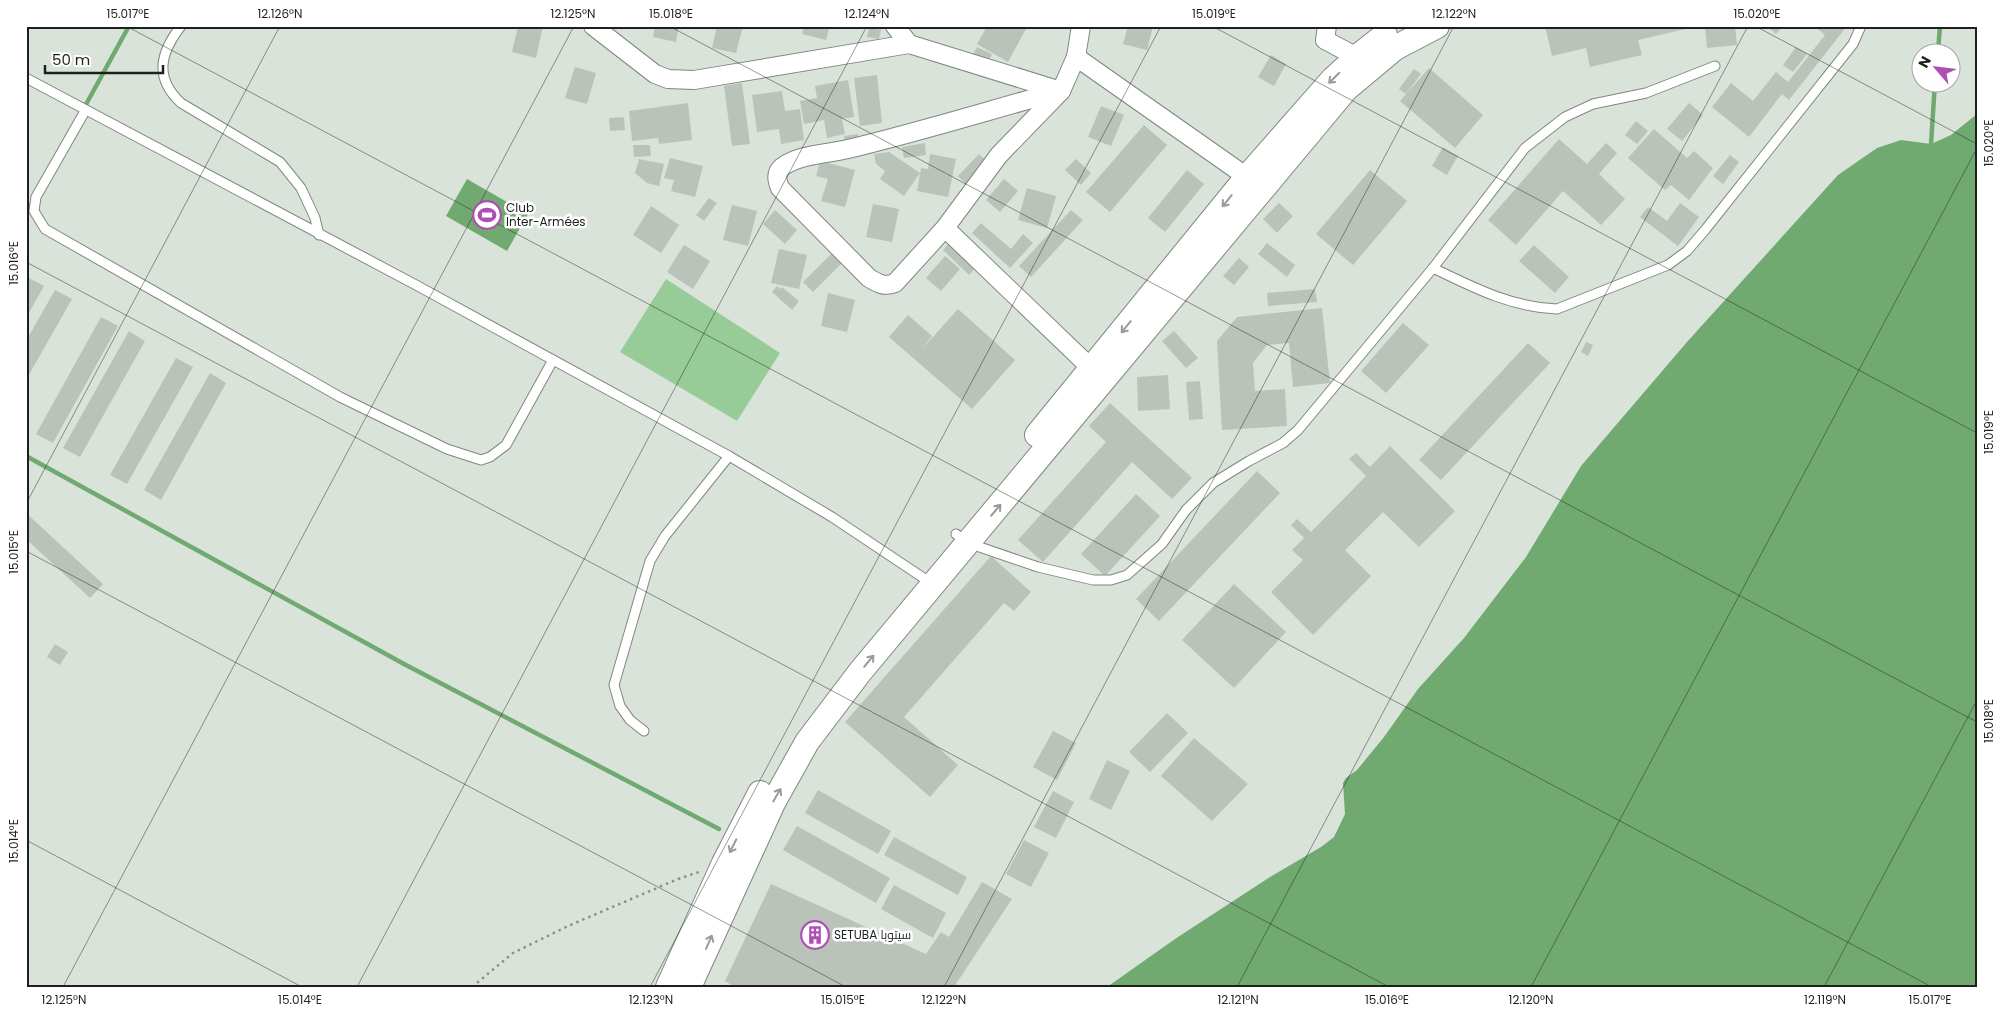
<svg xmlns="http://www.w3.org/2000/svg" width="2003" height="1013" viewBox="0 0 2003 1013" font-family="Poppins,Cairo,sans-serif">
<rect width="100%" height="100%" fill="#dae3da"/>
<polygon fill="#97cb97" points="666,279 780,353 737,421 620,352"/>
<g fill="#70aa71">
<polygon points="1977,114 1977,987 1107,987 1175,939 1270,877 1321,847 1334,837 1345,814 1343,783 1346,778 1357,770 1384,737 1418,689 1464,638 1526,557 1581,466 1687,342 1838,175 1877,148 1901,140 1931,144 1951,135"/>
<polygon points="467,179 528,214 507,251 446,216"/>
</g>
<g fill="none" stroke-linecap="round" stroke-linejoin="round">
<g stroke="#70aa71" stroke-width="4.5">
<polyline points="1938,52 1940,26"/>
<polyline points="84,108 129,26"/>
<polyline points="1931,144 1935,82"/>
<polyline points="26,214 32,203"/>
<polyline points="26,456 404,664 719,829"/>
</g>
</g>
<g fill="#bac3ba">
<polygon points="518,26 543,26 536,58 512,52"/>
<polygon points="655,26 679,26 676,42 653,37"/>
<polygon points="717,26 743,26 736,53 712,48"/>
<polygon points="804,26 830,26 826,40 802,34"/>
<polygon points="987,26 1027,27 1008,62 977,44"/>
<polygon points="1128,26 1153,26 1147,50 1123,44"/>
<polygon points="1545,26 1693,26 1694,27 1638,40 1642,55 1590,67 1586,48 1552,56"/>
<polygon points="1705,26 1735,26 1737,45 1707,48"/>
<polygon points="1767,26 1783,26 1776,34"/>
<polygon points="1814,26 1847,26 1789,100 1782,94 1749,137 1712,107 1731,83 1753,101 1776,72 1788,82 1825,35"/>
<polygon points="869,27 881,30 879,39 867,37"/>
<polygon points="977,47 992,54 986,66 971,58"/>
<polygon points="1796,47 1807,54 1793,72 1783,65"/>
<polygon points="1271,55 1286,64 1274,86 1258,77"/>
<polygon points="575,67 596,73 587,104 565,98"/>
<polygon points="1429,68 1483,115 1455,148 1400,101"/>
<polygon points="1414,69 1421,74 1406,94 1399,89"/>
<polygon points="877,75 882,123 860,126 854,78"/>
<polygon points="848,80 854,117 842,119 845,134 827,138 824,120 804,124 800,101 817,98 815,86"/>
<polygon points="742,83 750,144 732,146 724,86"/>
<polygon points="782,91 785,111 800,109 804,140 781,144 779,129 757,132 752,95"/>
<polygon points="688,103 692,140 659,144 658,138 632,141 629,111"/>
<polygon points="1689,103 1703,115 1682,141 1667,129"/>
<polygon points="1101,106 1124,115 1111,146 1088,137"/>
<polygon points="624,117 625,130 610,131 609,118"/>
<polygon points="1636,121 1648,131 1637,144 1625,135"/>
<polygon points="1144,125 1167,145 1110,212 1086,192"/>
<polygon points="1654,129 1687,158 1694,151 1713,168 1689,200 1671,185 1665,190 1628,158"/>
<polygon points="858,134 859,143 845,145 844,136"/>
<polygon points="1559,139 1587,164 1606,143 1617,153 1599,174 1625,199 1601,225 1563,191 1516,245 1488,220"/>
<polygon points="925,143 926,155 904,158 902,147"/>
<polygon points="633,145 650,145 651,156 634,157"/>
<polygon points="1443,147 1458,156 1447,175 1432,166"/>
<polygon points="889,152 920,173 904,196 880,179 885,171 876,164 874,154"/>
<polygon points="930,154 956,159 948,197 917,191 921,168 928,169"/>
<polygon points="979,154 989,163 968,186 958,176"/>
<polygon points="1730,155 1739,162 1723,184 1713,176"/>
<polygon points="670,158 703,166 695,197 671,191 674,180 664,178"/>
<polygon points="639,159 664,164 659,186 647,183 635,173"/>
<polygon points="1076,159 1091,173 1081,185 1065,170"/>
<polygon points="820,161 855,170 845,207 821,201 828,179 816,176"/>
<polygon points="1187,170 1204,184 1165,232 1148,218"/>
<polygon points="1370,170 1407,201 1353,265 1316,234"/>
<polygon points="1004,179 1018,191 1000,212 986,200"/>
<polygon points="1027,188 1056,196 1047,228 1018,220"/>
<polygon points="709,198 717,203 704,221 696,215"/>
<polygon points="1279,203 1293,216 1277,233 1263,219"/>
<polygon points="1680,203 1699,217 1678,246 1640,217 1648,207 1667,221"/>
<polygon points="873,204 899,209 892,242 866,237"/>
<polygon points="732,205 757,211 748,246 723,240"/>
<polygon points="651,206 679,225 661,253 633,235"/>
<polygon points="775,210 797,230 785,244 763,224"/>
<polygon points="1071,210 1083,220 1031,277 1019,266"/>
<polygon points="981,223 1011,249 1023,234 1033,243 1010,268 972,233"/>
<polygon points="952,240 978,265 969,275 943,250"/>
<polygon points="1267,243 1295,265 1287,277 1258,254"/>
<polygon points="684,245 710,261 693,289 667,272"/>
<polygon points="1534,245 1569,277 1555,293 1519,261"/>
<polygon points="779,249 807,255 799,289 771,283"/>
<polygon points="834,251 844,261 813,292 803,282"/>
<polygon points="945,256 960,269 941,291 926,278"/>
<polygon points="1239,258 1249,267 1234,285 1223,276"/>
<polygon points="27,277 44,286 26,318 26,278"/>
<polygon points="777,286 780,289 782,287 799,301 792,310 772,292"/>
<polygon points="1315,289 1317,302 1268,306 1267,293"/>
<polygon points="55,290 72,299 26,380 26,341"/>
<polygon points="828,293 855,300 847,332 821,326"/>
<polygon points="1322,308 1330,383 1293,387 1289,343 1267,345 1253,363 1255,391 1285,389 1287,426 1222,430 1217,341 1237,317"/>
<polygon points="958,309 1015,360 972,409 889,337 908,315 932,336 922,349"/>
<polygon points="101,317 118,326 53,443 36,434"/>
<polygon points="1403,323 1429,345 1386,393 1361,371"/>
<polygon points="129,331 145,341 80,457 63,448"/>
<polygon points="1174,331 1198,358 1186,368 1162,341"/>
<polygon points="1586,342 1593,345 1588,356 1581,352"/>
<polygon points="1528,343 1550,363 1441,480 1419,460"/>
<polygon points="176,358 193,367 127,484 110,475"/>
<polygon points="210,373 226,383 161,500 144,490"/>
<polygon points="1168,375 1170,409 1138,411 1137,377"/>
<polygon points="1200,381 1203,419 1189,420 1186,382"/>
<polygon points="1110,403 1192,478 1172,499 1132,462 1043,562 1018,540 1106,442 1089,426"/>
<polygon points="1390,446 1455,511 1419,547 1383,512 1345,550 1371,576 1313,635 1271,592 1303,560 1292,550 1304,538 1291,525 1297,519 1311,532 1366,476 1349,459 1356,453 1370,467"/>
<polygon points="1257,471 1280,493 1159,621 1136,599"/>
<polygon points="1136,494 1160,516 1105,576 1081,554"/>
<polygon points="26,513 103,584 90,598 26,539"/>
<polygon points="991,556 1031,592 1014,611 1004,603 904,717 958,765 930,797 845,722"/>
<polygon points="1234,584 1286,632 1234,688 1182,640"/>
<polygon points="55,644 68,652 60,665 47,657"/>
<polygon points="1167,713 1188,733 1150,772 1129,752"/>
<polygon points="1053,731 1076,743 1057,780 1033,767"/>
<polygon points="1194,738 1248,784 1212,821 1161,776"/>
<polygon points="1107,760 1130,771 1111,810 1089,799"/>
<polygon points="818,790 891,831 878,854 805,813"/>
<polygon points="1053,791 1074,802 1056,838 1034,827"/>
<polygon points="797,826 890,878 876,903 783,850"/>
<polygon points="894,837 967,877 958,895 884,855"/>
<polygon points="1024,840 1049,853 1031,887 1006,874"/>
<polygon points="982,882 1012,899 954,987 735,987 725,981 771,884 926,954 941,932 949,937"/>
<polygon points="894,885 946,913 933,938 881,909"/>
</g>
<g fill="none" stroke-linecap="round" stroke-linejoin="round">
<defs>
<g id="lane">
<path d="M181 26C160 53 154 78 181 103L280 162 301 188 315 218 319 235"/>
<polyline points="26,78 416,285 729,456 832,517 931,583"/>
<polyline points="85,111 36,197 34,211 45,229 340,397 447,449 481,460 490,457 506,445 553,360"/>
<path d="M1433 268C1474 288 1511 307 1557 309L1668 265 1687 251 1705 230 1853 44 1861 26"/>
<polyline points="956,534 968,543 1038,567 1093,580 1111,580 1127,575 1162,544 1186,510 1213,483 1249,461 1283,443 1298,430 1433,268 1525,148 1565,117 1593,104 1646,93 1715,66"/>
<polyline points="644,731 630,720 620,706 614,685 650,561 665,536 729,456"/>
</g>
<g id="street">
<polyline points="593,26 655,74 668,79 694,80 909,44 1061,91 1076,57 1247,177"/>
<polyline points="895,26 909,44"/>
<polyline points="1327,26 1325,40 1357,57"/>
<polyline points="1076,57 1081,26"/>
<polyline points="1061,91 999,155 945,228 1091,368"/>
<path d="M945 228 895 283C884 287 879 284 869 278L780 188C777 181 775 173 782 167 800 154 827 154 848 149 919 132 990 110 1060 91"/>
</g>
<g id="secondary">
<polyline points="1037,435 1247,177 1333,79 1357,57 1385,35"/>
<polyline points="668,987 724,863 760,793"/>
<polyline points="689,987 773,803 807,742 860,672 1346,89 1395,48 1437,26"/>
</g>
</defs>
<use href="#lane" stroke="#7f877f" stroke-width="11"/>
<use href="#street" stroke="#7f877f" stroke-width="20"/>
<use href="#secondary" stroke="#7f877f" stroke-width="26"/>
<polyline stroke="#8a918a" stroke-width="2.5" stroke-dasharray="2.5 4" stroke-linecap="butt" points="472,987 513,953 568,926 678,879 699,872"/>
<use href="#lane" stroke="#fff" stroke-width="9"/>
<use href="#street" stroke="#fff" stroke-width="18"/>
<use href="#secondary" stroke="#fff" stroke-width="24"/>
</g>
<defs><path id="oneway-shaft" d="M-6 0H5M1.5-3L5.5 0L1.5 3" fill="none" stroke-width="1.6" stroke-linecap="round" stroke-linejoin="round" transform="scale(1.25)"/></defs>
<g stroke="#999b99">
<use href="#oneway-shaft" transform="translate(1334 78) rotate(135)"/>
<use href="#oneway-shaft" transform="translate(1227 201) rotate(129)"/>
<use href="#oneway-shaft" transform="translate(1126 327) rotate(129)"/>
<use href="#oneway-shaft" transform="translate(996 510) rotate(-50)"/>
<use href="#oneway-shaft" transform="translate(869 661) rotate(-50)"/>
<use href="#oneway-shaft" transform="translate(777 795) rotate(-60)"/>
<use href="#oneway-shaft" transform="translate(733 846) rotate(117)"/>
<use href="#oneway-shaft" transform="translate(709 942) rotate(-66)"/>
</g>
<path fill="none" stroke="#1d201d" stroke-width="1" stroke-opacity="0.45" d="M126 26 1932 987M669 26 1977 722M1212 26 1977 433M1755 26 1977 144M26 262 1389 987M26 504 280 26M26 551 846 987M26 840 302 987M63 987 574 26M357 987 867 26M650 987 1161 26M944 987 1454 26M1237 987 1748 26M1531 987 1977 148M1824 987 1977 700"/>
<defs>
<symbol id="stadium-ring" viewBox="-11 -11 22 22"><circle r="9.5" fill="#fff" stroke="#af4eb6" stroke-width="1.5"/><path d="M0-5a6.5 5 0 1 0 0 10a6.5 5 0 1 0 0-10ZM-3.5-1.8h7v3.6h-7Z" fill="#af4eb6"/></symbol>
<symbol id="building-ring" viewBox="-11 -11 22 22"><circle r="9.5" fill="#fff" stroke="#af4eb6" stroke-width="1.5"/><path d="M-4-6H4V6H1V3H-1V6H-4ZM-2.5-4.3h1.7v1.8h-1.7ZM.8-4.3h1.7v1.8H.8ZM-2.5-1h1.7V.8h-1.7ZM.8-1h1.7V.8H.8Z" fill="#af4eb6"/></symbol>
</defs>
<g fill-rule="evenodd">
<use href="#stadium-ring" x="471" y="199" width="32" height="32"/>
<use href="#building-ring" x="799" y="919" width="32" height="32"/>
</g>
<g text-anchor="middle" stroke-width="5" stroke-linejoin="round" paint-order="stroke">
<g font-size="12" fill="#1d201d" stroke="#fff" text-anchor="start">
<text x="506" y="212">Club<tspan x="506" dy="14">Inter-Armées</tspan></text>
<text x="834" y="939">SETUBA سيتوبا</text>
</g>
</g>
<rect width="2003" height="1013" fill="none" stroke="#ffffff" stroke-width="55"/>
<g transform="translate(1936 68) rotate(298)"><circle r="24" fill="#ffffff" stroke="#a5a6a5"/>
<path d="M0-4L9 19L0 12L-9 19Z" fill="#af4eb6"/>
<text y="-8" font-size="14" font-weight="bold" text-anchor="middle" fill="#1d201d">N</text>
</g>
<path d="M45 65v8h118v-8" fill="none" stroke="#1d201d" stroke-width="2.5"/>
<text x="52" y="65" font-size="15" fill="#1d201d" stroke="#ffffff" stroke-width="4" paint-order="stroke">50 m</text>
<rect x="28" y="28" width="1948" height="958" fill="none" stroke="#1d201d" stroke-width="2"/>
<g font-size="12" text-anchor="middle" fill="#1d201d">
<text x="128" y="18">15.017°E</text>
<text x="280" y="18">12.126°N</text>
<text x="573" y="18">12.125°N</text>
<text x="671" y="18">15.018°E</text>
<text x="867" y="18">12.124°N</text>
<text x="1214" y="18">15.019°E</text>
<text x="1454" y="18">12.122°N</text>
<text x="1757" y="18">15.020°E</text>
<text transform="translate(1989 143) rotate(-90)" y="4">15.020°E</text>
<text transform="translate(14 263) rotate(-90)" y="4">15.016°E</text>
<text transform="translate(1989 432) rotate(-90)" y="4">15.019°E</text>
<text transform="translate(14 552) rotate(-90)" y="4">15.015°E</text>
<text transform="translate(1989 721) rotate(-90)" y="4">15.018°E</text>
<text transform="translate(14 841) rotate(-90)" y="4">15.014°E</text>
<text x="64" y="1004">12.125°N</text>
<text x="300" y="1004">15.014°E</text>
<text x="651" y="1004">12.123°N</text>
<text x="843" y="1004">15.015°E</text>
<text x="944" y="1004">12.122°N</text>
<text x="1238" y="1004">12.121°N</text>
<text x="1387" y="1004">15.016°E</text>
<text x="1531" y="1004">12.120°N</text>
<text x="1825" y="1004">12.119°N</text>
<text x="1930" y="1004">15.017°E</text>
</g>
</svg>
